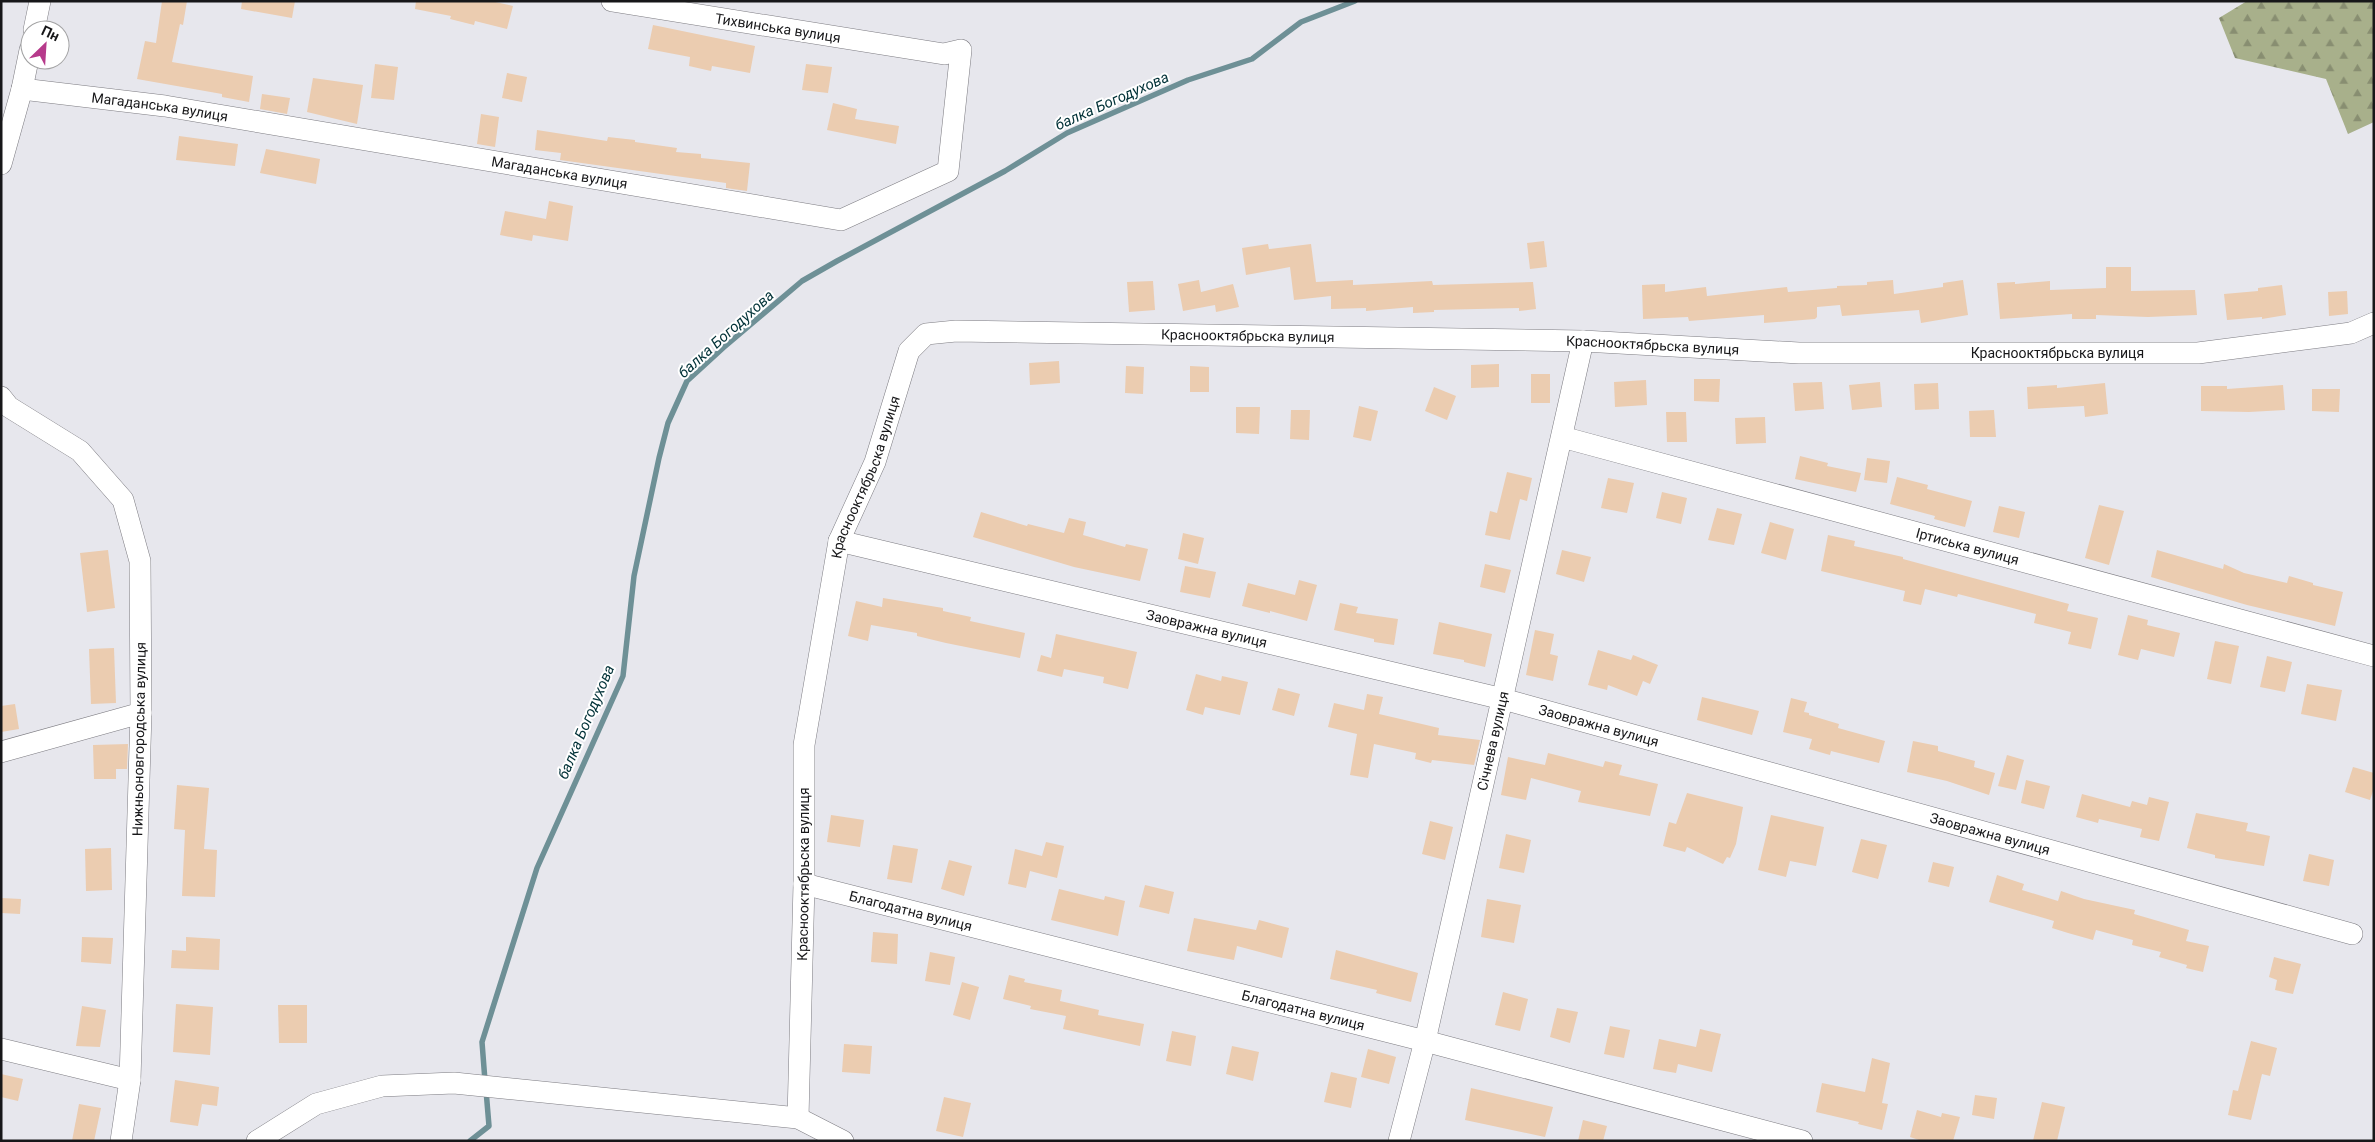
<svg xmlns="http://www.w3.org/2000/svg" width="2375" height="1142" viewBox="0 0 2375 1142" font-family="Roboto,sans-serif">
<defs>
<pattern id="forest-firs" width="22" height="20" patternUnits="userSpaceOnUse" patternTransform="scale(1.25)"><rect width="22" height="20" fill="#a8b08b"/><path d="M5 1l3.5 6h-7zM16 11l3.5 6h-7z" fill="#888e71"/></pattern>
</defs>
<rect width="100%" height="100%" fill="#e7e7ed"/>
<polygon fill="url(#forest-firs)" points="2247,1 2374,1 2374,122 2348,134 2326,79 2235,58 2219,18"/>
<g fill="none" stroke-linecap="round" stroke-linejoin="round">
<g stroke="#6e9096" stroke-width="5.5">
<polyline points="485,1081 482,1042 537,868 623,676 634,576 659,458 668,423 687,381 723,348 802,281 837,261 1005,171 1067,133 1188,80 1252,59 1301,22 1355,1"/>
<polyline points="470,1141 489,1126 486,1090"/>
</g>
</g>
<g fill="#ebccb0">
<polygon points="162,1 187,1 183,25 180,24 172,62 253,76 249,102 222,97 222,94 137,79 145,41 156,43"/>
<polygon points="242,1 295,1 292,18 241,9"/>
<polygon points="416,1 491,1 513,6 507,29 475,21 474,25 450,19 451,16 415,9"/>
<polygon points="653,25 755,46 750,73 712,66 711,71 689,66 690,57 648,49"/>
<polygon points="375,64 398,67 394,100 371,98"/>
<polygon points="806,64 832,67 828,93 802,90"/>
<polygon points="507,73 527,77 522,102 502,98"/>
<polygon points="313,78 363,85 357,124 307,112"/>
<polygon points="262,94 290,98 287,114 260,109"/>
<polygon points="833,103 857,109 855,119 899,126 896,144 827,130"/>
<polygon points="481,114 499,117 495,147 477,144"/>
<polygon points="537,130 607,141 608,137 635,140 635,142 677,148 676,152 701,154 701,158 750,163 747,191 726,188 726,183 560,160 561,153 535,150"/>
<polygon points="179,136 238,144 235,166 176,160"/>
<polygon points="266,149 320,159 316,184 260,173"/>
<polygon points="549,201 573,206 568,241 533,235 532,241 500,235 505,211 546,219"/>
<polygon points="1544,241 1547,267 1530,269 1527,243"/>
<polygon points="1268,244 1269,249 1311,244 1316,282 1353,280 1353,285 1432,281 1433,285 1533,282 1536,309 1519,311 1519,308 1434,310 1434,312 1413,313 1413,307 1366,311 1366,308 1331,309 1331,296 1294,300 1290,267 1246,275 1242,248"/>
<polygon points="2106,267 2131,267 2131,291 2195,290 2197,315 2148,317 2096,315 2096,319 2072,319 2072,314 2000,319 1997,283 2015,282 2015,284 2050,281 2050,290 2106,288"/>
<polygon points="1199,280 1201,292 1233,284 1239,307 1216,312 1215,305 1183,311 1178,284"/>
<polygon points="1893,280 1894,294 1943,287 1943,283 1963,280 1968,315 1921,323 1919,310 1842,316 1840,305 1817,307 1817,317 1815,319 1764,323 1764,315 1689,321 1688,317 1643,319 1642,285 1665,284 1665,292 1706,287 1707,296 1787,287 1788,292 1837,288 1837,286 1867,285 1867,282"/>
<polygon points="1153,281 1155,310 1129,312 1127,282"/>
<polygon points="2282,285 2286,315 2262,319 2262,317 2227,320 2224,294 2258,291 2258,288"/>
<polygon points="2347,291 2348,314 2329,316 2328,292"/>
<polygon points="1059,361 1060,383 1030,385 1029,363"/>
<polygon points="1499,364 1499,387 1471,388 1471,365"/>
<polygon points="1126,366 1144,367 1143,394 1125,393"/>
<polygon points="1190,366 1209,367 1209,392 1190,392"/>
<rect x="1531" y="374" width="19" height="29"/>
<polygon points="1694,379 1720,379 1719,402 1694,401"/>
<polygon points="1646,380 1647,405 1615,407 1614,382"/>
<polygon points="1822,382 1824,409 1795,411 1793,383"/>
<polygon points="1880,382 1882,407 1852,410 1849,385"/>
<polygon points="1938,383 1939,409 1915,410 1914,384"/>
<polygon points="2105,383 2108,414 2085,417 2084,406 2028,409 2027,387 2057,385 2057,388"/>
<polygon points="2283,385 2285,410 2249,412 2201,411 2201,386 2227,386 2227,389"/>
<polygon points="1434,387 1456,396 1447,420 1425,411"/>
<polygon points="2312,389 2340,389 2339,412 2312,411"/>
<polygon points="1359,406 1378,411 1371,441 1353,437"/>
<polygon points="1236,407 1260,407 1259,434 1236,433"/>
<polygon points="1291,410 1310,410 1309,440 1290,439"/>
<polygon points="1994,410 1996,437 1970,437 1969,411"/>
<polygon points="1666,412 1686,412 1687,442 1667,442"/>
<polygon points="1765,417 1766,443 1736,444 1735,418"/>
<polygon points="1800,456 1828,463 1827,466 1861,473 1856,492 1795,479"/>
<polygon points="1867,458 1890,461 1887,483 1864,480"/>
<polygon points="1507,472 1532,478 1527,501 1520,499 1510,540 1485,535 1490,511 1497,513"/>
<polygon points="1897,477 1928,485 1927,489 1972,501 1965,527 1934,519 1935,516 1890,504"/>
<polygon points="1608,478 1634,483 1627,513 1601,508"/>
<polygon points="1662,492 1687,498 1681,524 1656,518"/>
<polygon points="2099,505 2124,511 2109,565 2085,558"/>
<polygon points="1999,506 2025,512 2019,538 1993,532"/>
<polygon points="1717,508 1742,514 1734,545 1708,540"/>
<polygon points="981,512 1027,526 1028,524 1064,533 1069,518 1086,522 1083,535 1125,547 1126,544 1148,549 1140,581 1074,567 973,537"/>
<polygon points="1770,522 1794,529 1786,560 1761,553"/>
<polygon points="1183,533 1204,538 1198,564 1178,559"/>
<polygon points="1828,535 1855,541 1854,546 1903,557 1903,559 2069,604 2067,611 2098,618 2091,649 2068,644 2071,632 2034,623 2036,614 1958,594 1957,597 1925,589 1921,605 1903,601 1905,591 1821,571"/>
<polygon points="108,550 115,608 87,612 80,553"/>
<polygon points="1562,550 1591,557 1584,582 1556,574"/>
<polygon points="2157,550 2223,569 2224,564 2244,573 2287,583 2289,576 2313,583 2313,585 2343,592 2335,626 2247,605 2151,577"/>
<polygon points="1485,564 1511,570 1505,593 1480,587"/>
<polygon points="1185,566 1216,572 1210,598 1180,592"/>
<polygon points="1299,580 1317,585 1307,621 1270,611 1270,613 1242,606 1248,583 1295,595"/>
<polygon points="883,598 943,608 943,611 971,617 970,621 1025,633 1020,658 946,643 917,636 917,633 871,625 868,641 848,636 856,601 882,607"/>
<polygon points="1340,603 1358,607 1356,613 1398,619 1394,645 1374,642 1374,639 1334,630"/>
<polygon points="2128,615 2148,620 2147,625 2180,633 2174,657 2141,649 2138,660 2118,655"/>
<polygon points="1439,622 1492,634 1485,667 1464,662 1464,660 1433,654"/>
<polygon points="1535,630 1554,634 1550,654 1558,656 1553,681 1526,675"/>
<polygon points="1056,634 1137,652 1128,689 1103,683 1104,677 1064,669 1062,677 1037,671 1041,655 1051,658"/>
<polygon points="2215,641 2239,646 2231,684 2207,679"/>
<polygon points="114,648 116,703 91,704 89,649"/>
<polygon points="1598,650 1631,660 1633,655 1658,665 1650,684 1643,681 1637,696 1608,685 1607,690 1588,685"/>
<polygon points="2267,656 2292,662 2285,692 2260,687"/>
<polygon points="1196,674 1221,681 1222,676 1248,682 1240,715 1205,707 1203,715 1186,710"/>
<polygon points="2307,684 2342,690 2336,721 2301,714"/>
<polygon points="1278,688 1300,694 1294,716 1272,710"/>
<polygon points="1367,694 1383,697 1379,714 1439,728 1438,735 1480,740 1474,765 1432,760 1431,763 1415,759 1416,753 1374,744 1368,778 1350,775 1357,734 1328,727 1334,703 1364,710"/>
<polygon points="1702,697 1759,711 1752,735 1697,720"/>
<polygon points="1791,698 1807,702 1804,712 1809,713 1809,715 1839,724 1838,728 1885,741 1879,763 1831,751 1830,755 1809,749 1812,739 1783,732"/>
<polygon points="15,704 19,729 1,732 1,706"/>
<polygon points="1913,741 1938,746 1938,751 1975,761 1974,767 1995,773 1989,795 1947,781 1907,772"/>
<polygon points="128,744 127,769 116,769 116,779 94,779 93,745"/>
<polygon points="1548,753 1603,767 1605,761 1622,765 1619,775 1658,784 1650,816 1578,802 1581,791 1531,778 1526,800 1501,795 1508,757 1545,765"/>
<polygon points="2007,755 2024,760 2016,790 1998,786"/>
<polygon points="2353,767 2374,773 2374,788 2370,800 2345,792"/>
<polygon points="2026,780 2050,786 2044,809 2021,803"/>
<polygon points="177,785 209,788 204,849 217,850 215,897 182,896 185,830 174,829"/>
<polygon points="1687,793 1743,807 1736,844 1730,858 1727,857 1723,864 1687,847 1685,852 1663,846 1669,822 1676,824"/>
<polygon points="2082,794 2130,807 2132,801 2147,805 2149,797 2169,802 2159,841 2140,837 2142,829 2099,819 2098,823 2076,817"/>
<polygon points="2196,813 2248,823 2246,831 2270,836 2264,866 2215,858 2215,855 2187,848"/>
<polygon points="831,815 864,820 860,847 827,842"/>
<polygon points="1771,815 1824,827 1816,866 1790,861 1786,877 1758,870"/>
<polygon points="1430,821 1453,827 1445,860 1422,854"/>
<polygon points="1506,834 1531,840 1524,873 1499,868"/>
<polygon points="1861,839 1887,845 1878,879 1852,872"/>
<polygon points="1046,842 1064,846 1057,878 1030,871 1026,888 1008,884 1015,849 1042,856"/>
<polygon points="893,845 918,849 912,883 887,879"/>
<polygon points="111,848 112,890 86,891 85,849"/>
<polygon points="2309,854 2334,860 2329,886 2303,881"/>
<polygon points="949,860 972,866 964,896 941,889"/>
<polygon points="1933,862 1954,867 1949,887 1928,882"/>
<polygon points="1997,875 2024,884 2022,890 2058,901 2061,891 2084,899 2135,910 2134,914 2189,930 2186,941 2209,946 2203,972 2186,968 2187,965 2159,957 2161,952 2132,945 2133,940 2096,930 2093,940 2068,933 2052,928 2054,921 1989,902"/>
<polygon points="1145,885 1174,892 1169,914 1139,907"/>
<polygon points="1059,889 1104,900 1105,896 1125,901 1118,936 1051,920"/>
<polygon points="1,898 21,899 20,914 1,913"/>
<polygon points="1487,899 1521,905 1514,943 1481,937"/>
<polygon points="1194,918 1256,930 1259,920 1289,928 1282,958 1237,946 1234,960 1187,951"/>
<polygon points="873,932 898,934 897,964 871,962"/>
<polygon points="82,937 113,938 111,964 81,962"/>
<polygon points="186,937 220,939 219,970 171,968 172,950 186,951"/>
<polygon points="1336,950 1418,973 1411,1002 1376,993 1377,990 1330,979"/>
<polygon points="930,952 955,957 950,985 925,981"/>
<polygon points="2274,957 2301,964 2293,994 2275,990 2277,980 2269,977"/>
<polygon points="1009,975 1025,979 1024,982 1062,990 1060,1001 1099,1010 1098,1015 1144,1024 1140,1046 1063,1029 1066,1016 1030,1009 1031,1006 1003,999"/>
<polygon points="962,982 979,987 970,1020 953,1015"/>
<polygon points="1503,992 1528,999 1520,1031 1495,1025"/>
<polygon points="176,1004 213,1007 210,1055 173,1052"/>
<polygon points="278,1005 307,1005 307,1043 279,1043"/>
<polygon points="82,1006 106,1010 100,1047 76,1046"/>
<polygon points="1557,1008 1578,1012 1570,1043 1550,1037"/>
<polygon points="1610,1026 1630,1030 1624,1058 1604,1054"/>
<polygon points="1700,1029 1721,1034 1712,1072 1678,1064 1676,1073 1653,1069 1659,1039 1696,1047"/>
<polygon points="1172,1031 1196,1036 1191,1066 1166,1061"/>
<polygon points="2251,1041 2277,1048 2270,1076 2262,1074 2251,1120 2228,1115 2233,1090 2238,1091"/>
<polygon points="844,1044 872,1046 870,1074 842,1072"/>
<polygon points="1232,1046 1259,1052 1253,1081 1226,1074"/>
<polygon points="1368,1049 1396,1057 1389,1084 1361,1077"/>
<polygon points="1872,1058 1890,1063 1882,1103 1888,1104 1882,1130 1858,1124 1859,1122 1816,1112 1822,1083 1865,1092"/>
<polygon points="1331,1072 1357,1078 1351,1108 1324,1102"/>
<polygon points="1,1074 23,1079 18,1101 1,1097"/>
<polygon points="175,1080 219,1087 217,1106 202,1104 198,1126 170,1122"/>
<polygon points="1471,1088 1553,1107 1545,1137 1465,1120"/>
<polygon points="1975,1095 1997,1098 1994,1119 1972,1115"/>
<polygon points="944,1097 971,1103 963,1137 936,1131"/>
<polygon points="2042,1102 2065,1107 2057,1141 2033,1141"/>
<polygon points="79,1104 101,1108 94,1141 72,1141"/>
<polygon points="1917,1110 1941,1117 1942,1113 1960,1117 1953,1141 1922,1141 1910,1137"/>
<polygon points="1583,1120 1607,1126 1603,1141 1578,1141"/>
</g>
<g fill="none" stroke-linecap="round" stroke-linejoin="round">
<defs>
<g id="street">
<polyline points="34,30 40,1"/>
<path id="s1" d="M22 89 165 106 841 220 948 171 961 50 944 54 612 1"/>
<polyline points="1,164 22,89 30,50"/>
<polyline points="1,397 9,407 80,451 123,500 140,561 141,713 130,1080 121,1141"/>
<path id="s2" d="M1562 437 2374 656"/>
<path id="s3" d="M839 541 1503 699 2352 934"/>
<polyline points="1,752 141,713"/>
<path id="s4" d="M804 884 1425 1041 1802 1141"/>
<polyline points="1,1049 130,1080"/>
<path id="s5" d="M798 1118 804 884V745L839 541 875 462 909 351 926 334 956 331 1583 341 1799 353H2198L2351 333 2374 323"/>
<polyline points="257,1141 316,1104 382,1086 454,1083 798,1118 843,1141"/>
<path id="s6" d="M1399 1141 1425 1041 1583 341"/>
</g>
</defs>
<use href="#street" stroke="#7d7c82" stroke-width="22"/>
<use href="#street" stroke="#fff" stroke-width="21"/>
</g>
<g text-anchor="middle" stroke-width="4" stroke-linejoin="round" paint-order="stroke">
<g font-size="14" fill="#171719" stroke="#fff">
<text transform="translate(778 28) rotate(9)" y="5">Тихвинська вулиця</text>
<text dy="5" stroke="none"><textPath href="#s1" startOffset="139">Магаданська вулиця</textPath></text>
<text dy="5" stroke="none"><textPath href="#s1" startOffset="544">Магаданська вулиця</textPath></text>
<text dy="5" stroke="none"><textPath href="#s5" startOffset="1129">Краснооктябрьска вулиця</textPath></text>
<text dy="5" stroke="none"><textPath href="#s5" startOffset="1534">Краснооктябрьска вулиця</textPath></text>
<text dy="5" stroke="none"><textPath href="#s5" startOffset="1939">Краснооктябрьска вулиця</textPath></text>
<text dy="5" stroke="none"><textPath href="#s5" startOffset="649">Краснооктябрьска вулиця</textPath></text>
<text dy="5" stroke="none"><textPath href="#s2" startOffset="420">Іртиська вулиця</textPath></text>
<text dy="5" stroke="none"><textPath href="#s3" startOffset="378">Заовражна вулиця</textPath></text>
<text dy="5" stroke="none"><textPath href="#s3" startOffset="782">Заовражна вулиця</textPath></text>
<text transform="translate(139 739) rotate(-89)" y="5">Нижньоновгородська вулиця</text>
<text dy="5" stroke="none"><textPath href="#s6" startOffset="411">Січнева вулиця</textPath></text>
<text dy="5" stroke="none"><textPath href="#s3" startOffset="1188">Заовражна вулиця</textPath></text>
<text dy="5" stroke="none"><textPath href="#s5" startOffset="244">Краснооктябрьска вулиця</textPath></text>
<text dy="5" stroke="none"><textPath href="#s4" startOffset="110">Благодатна вулиця</textPath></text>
<text dy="5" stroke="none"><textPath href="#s4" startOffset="515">Благодатна вулиця</textPath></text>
</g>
<g font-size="15" font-style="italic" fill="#013137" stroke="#fff">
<text transform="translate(1112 101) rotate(-24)" y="5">балка Богодухова</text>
<text transform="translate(726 334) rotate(-42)" y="5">балка Богодухова</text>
<text transform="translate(586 722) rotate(-67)" y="5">балка Богодухова</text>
</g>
</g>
<rect width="2375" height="1142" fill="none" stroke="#171719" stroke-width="5"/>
<g transform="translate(45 45) rotate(25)"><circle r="24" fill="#ffffff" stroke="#a2a2a3"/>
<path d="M0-4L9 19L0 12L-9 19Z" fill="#b63a8b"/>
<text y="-8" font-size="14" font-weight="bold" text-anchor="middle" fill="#171719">Пн</text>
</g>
</svg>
